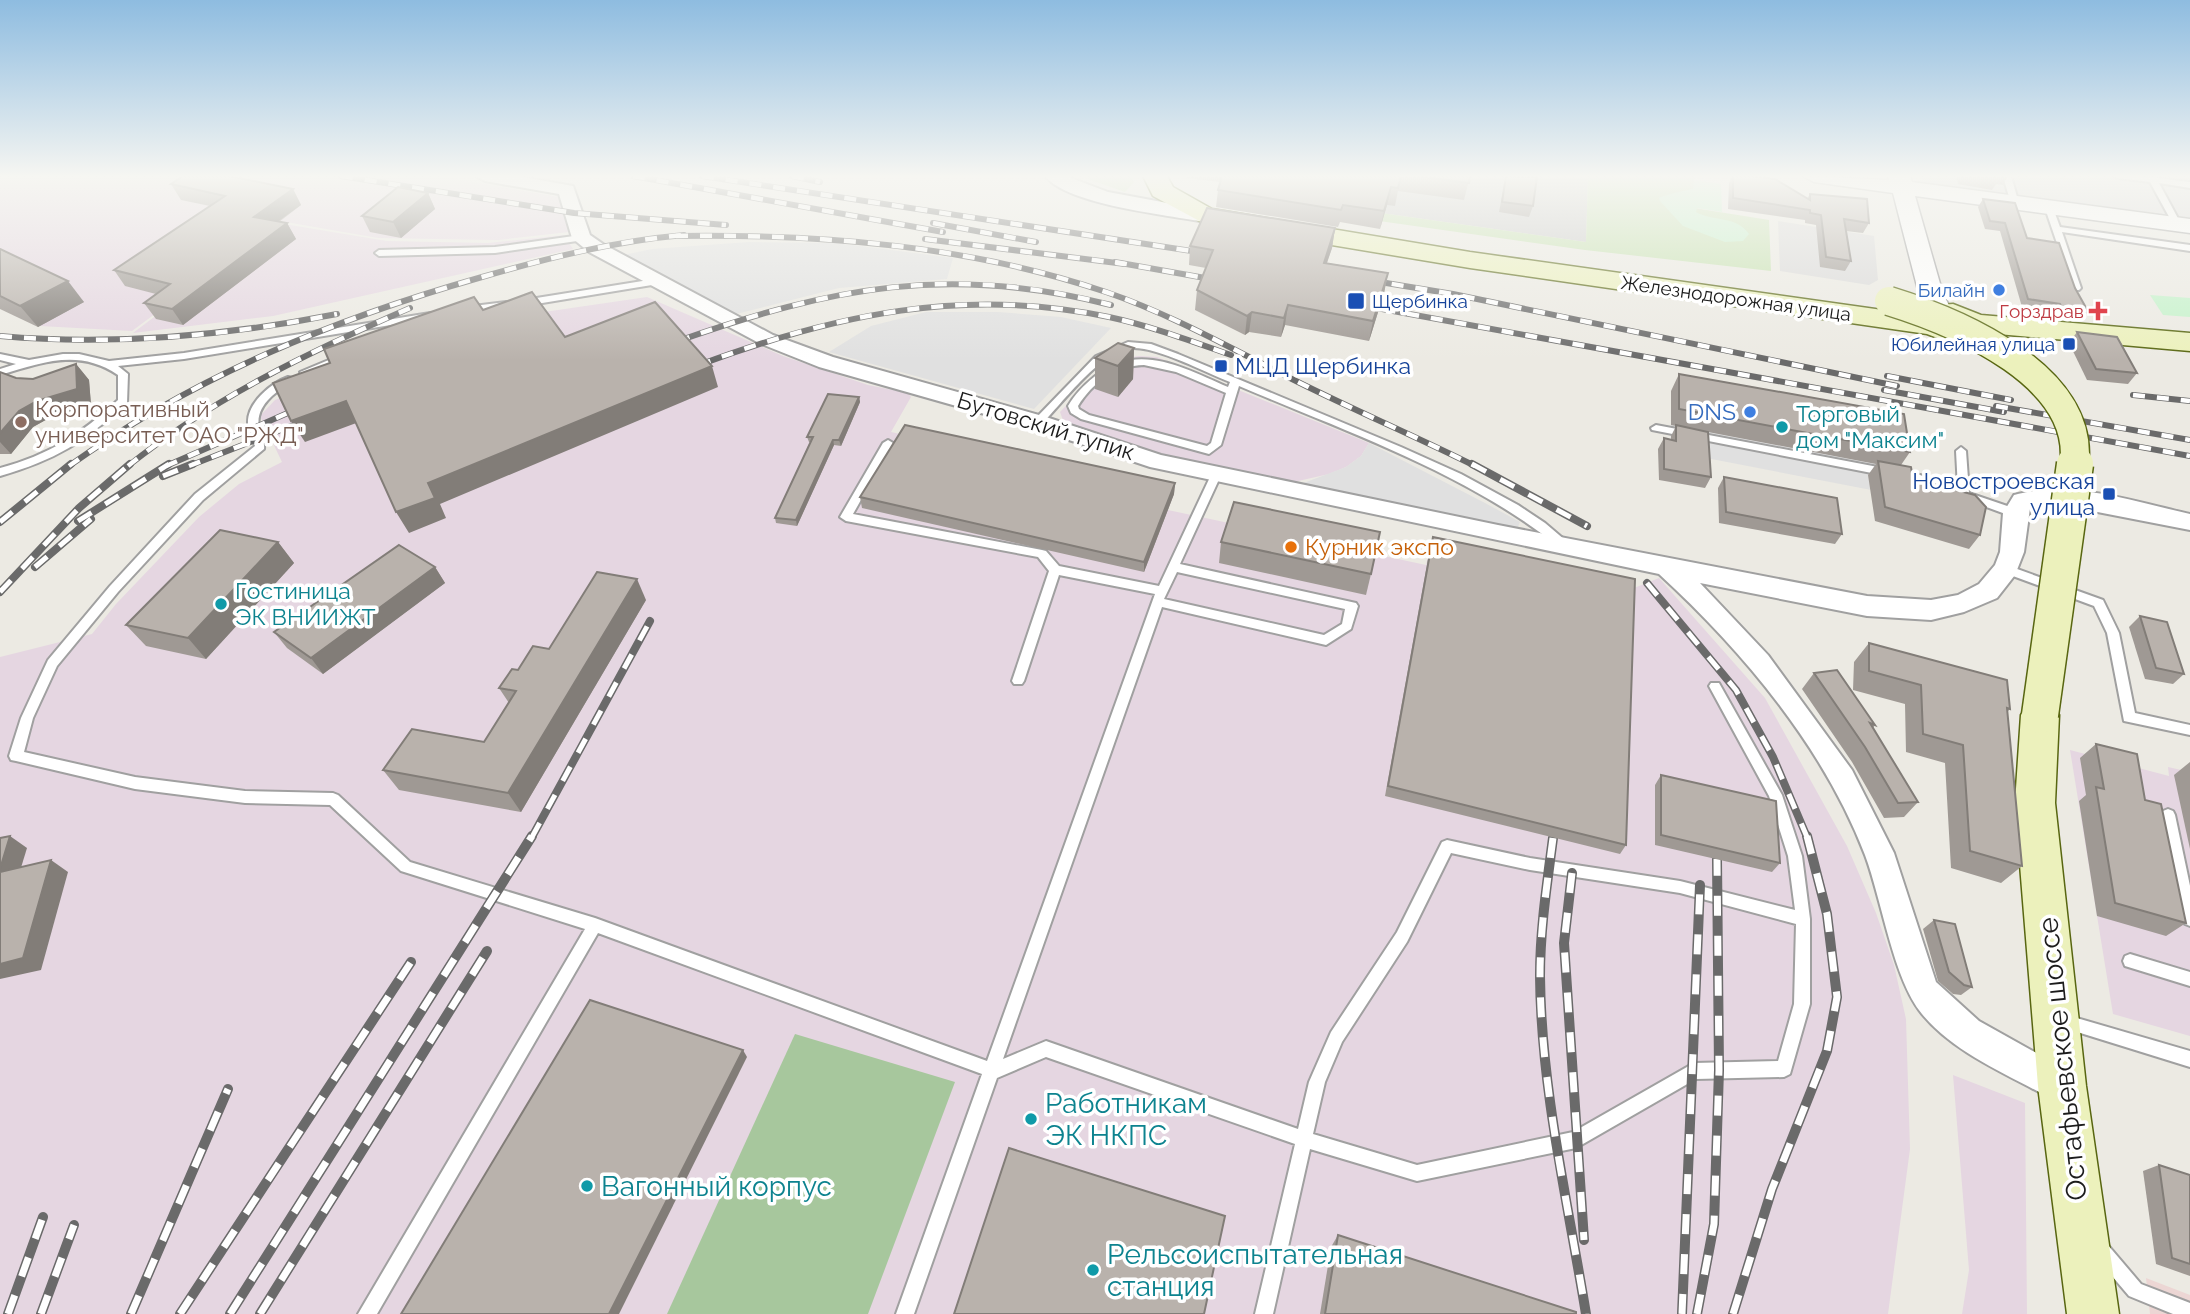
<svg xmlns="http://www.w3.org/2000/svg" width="2190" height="1314" viewBox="0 0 2190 1314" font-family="Raleway,sans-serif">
<rect width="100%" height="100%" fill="#eceae3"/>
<g fill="#dad9d9">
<polygon points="1922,176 2190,176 2190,227 1928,197"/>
<polygon points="1778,221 1874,236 1878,280 1869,285 1780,271"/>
</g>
<polygon fill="#ecd6d4" points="2146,1278 2190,1295 2190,1314 2150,1314"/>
<g fill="#e5d6e1">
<polygon points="0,176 437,176 559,197 565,205 569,232 498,240 378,238 280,221 132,331 40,326 0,306"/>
<polygon points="278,223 387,241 488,243 564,235 573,249 273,316 133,333"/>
<polygon points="647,297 783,356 868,385 908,393 911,397 891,432 1174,494 1168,510 1426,565 1430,548 1629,590 1659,578 1765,698 1847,846 1876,913 1894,965 1906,1019 1910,1149 1888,1314 0,1314 0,657 92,634 116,604 199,517 239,484 282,462 260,416 275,400 449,326"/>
<polygon points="1139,356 1157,357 1369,443 1361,456 1346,467 1329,474 1285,484 1193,464 1074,429 1064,423 1060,412 1104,366 1120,359"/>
<polygon points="2070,750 2169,776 2168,767 2190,772 2190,1036 2113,1014"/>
<polygon points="1953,1075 2025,1103 2027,1314 1962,1314 1969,1270"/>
</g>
<polygon fill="#cacaca" points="1361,176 1588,177 1586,242 1353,209"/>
<g fill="#c5e1ae">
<polygon points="1079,176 1131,176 1134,182 1125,192"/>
<polygon points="1580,176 1694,176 1694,208 1769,220 1771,271 1585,250 1351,217 1353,209 1586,242 1588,177"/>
</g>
<polygon fill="#a7c79d" points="795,1034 955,1082 868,1314 667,1314"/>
<g fill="#c4f2ca">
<path d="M1694 180 1721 184 1722 212 1697 208 1696 212C1713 222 1736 215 1749 234L1743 241 1725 242 1683 226 1660 201 1659 198C1661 196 1690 189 1693 189Z"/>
<polygon points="2150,295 2190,298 2190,317 2163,315"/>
</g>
<g fill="#e0e0e0">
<polygon points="749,242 837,243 953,258 947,279 839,288 736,314 619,256 652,249"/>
<polygon points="926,312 998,312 1061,317 1111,328 1034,409 829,352 871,326"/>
<polygon points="1671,424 1899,466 1892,494 1670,451"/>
<polygon points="1369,443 1485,503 1520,522 1517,529 1301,484 1346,467 1361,456"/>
</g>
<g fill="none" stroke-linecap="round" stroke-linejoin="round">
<defs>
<g id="service">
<polygon points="2003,176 2011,176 2019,204 2018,206 2011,204"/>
<polygon points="2114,176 2141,176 2190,182 2190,188 2159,183 2181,224 2180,226 2173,224 2150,182 2118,178"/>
<polygon points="2049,205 2053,208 2060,227 2190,245 2190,251 2062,232 2081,288 2079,290 2073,290 2045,208"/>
<polygon points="581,235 585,238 584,240 495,253 379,256 375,253 379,250 495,247"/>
<polygon points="655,279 660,282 658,284 524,306 519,303 524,300"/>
<polygon points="506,302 511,305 509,307 465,313 460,310 465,307"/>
<path d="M430 313 433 314V318L184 359 118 366 128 374 127 403C84 442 56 460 0 476V468C49 455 81 434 118 400V375C78 348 42 363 0 375V369L16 364 0 360V354L29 360 63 354H79L109 361 184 353Z"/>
<path d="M1128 342 1151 344 1178 354 1401 447 1461 474 1518 505 1545 523 1572 546 1566 550 1562 549C1467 473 1350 433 1239 386L1221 445 1209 454 1081 419 1071 413 1068 406C1075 394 1083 386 1094 377 1138 341 1183 368 1228 387L1230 382C1204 372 1158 347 1132 348 1103 349 1062 403 1042 424H1034V420L1096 356ZM1144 365 1176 372 1226 393 1211 443 1207 446 1089 415 1079 409 1078 406C1093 382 1116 366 1144 365Z"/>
<polygon points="343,354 348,357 346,359 309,374 301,374 300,372"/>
<path d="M288 377 292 378V382C276 391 255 406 259 427 260 436 265 441 264 449L203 500 118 592 57 666 33 718 24 752 135 777 245 791 333 793 338 795 410 862 595 918 987 1061 1155 594 1059 575 1024 681 1022 684H1014L1012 681 1049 571 1038 557 846 521 840 517 883 443 888 440 893 443 853 514 1042 550 1046 551 1059 566 1159 586 1211 475 1216 471 1221 475 1180 564 1356 603 1358 606 1351 629 1326 645 1162 607 1003 1059 1046 1041 1298 1129 1309 1082 1331 1032 1397 932 1442 842 1447 840 1530 858 1680 881 1795 910 1788 856 1769 796 1709 686 1711 683H1719L1782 795 1802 856 1810 919V1004L1790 1074 1784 1077 1696 1079 1576 1148 1417 1181 1310 1149 1273 1314H1255L1295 1144 1046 1057 997 1078 914 1314H896L982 1074 598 933 377 1314H358L585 929 401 871 330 805 245 803 135 789 16 761 11 760 9 756 21 718 48 660 110 586 195 494 255 446C253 438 248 431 248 423 247 403 271 383 288 377ZM1177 572 1345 609 1342 624 1324 635 1164 599ZM1451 853 1530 870 1680 893 1796 924 1794 1004 1778 1061 1694 1063 1573 1132 1417 1165 1313 1134 1325 1082 1342 1042 1407 942Z"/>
<polygon points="1656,425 1920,475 1958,489 1956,451 1961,447 1966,451 1969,493 2019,510 2021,513 2015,517 2011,516 1918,482 1652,430 1651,428"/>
<polygon points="2006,565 2103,600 2119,633 2135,713 2190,725 2190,735 2124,721 2107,633 2094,606 2002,572 2000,569 2002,566"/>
<polygon points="2168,809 2173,811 2175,815 2190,886 2190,926 2185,924 2183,919 2161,815 2163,811"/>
<polygon points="2130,954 2190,972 2190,986 2125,966 2123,961 2125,956"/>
<polygon points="2063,1014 2190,1051 2190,1067 2058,1026 2055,1021 2058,1016"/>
<polygon points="2101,1241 2107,1244 2141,1284 2190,1303 2190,1314 2173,1314 2129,1296 2095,1256 2092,1250 2095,1244"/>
</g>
<g id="minor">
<path d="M476 176H517L573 186 590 235 603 244 773 335 833 357 1046 417 1161 455 1498 525 1867 596 1931 600 1958 595 1979 584 1995 565 2000 552 2003 513 2014 495C2070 479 2135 502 2190 514V530L2082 509 2030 508 2024 552 2015 575 1997 598 1964 612 1931 620 1867 616 1700 583 1768 655 1852 770 1894 853 1936 982 1979 1021 2074 1074 2079 1086 2074 1098 2062 1103 2050 1098C2007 1074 1954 1053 1922 1014 1893 979 1882 900 1865 855 1824 748 1743 651 1659 574L1150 467 1030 427 819 367 759 343 589 252 572 238 559 194 485 181Z"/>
<path d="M1045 176H1066L1108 192 1205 210 1214 216 1205 222C1168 215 1068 205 1045 176Z"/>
</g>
<polygon id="tertiary" points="1803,176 1889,180 1888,176 1910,176 1912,182 2190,219 2190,233 1915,196 1943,294 1952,311 1949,316 1931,316 1919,294 1893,193 1814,182"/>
<g id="secondary">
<polygon points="1143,176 1167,176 1173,187 1212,209 1470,252 1925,316 1922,312 1926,306 1953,304 1981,315 2190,333 2190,351 1975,332 1945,320 1966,330 1970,336 1966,342 1956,345 1927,334 1470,268 1205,224 1153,196"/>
<polygon points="2040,700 2053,704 2059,715 2055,803 2086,1086 2119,1314 2067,1314 2038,1086 2015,803 2021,715 2027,704"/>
</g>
</defs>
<use href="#service" stroke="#a0a0a0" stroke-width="4"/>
<use href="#minor" stroke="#a0a0a0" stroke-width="4"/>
<use href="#tertiary" stroke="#a0a0a0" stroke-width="3"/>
<use href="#secondary" stroke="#586611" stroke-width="3"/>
<use href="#service" fill="#fff" fill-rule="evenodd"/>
<use href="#minor" fill="#fff" fill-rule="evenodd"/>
<use href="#tertiary" fill="#fff" fill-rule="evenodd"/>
<use href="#secondary" fill="#ecf1bc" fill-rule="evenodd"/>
<defs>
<g id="rail-far2">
<polyline points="341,176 574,213 726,225"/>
<polyline points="633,176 943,232"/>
<polyline points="702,176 1211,254"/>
<polyline points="792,176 820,182"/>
<polyline points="933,223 1036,242"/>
<path d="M676 236C822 234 967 245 1106 292 1173 315 1234 350 1298 382 1356 411 1417 437 1475 466"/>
<polyline points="925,239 1125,264"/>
<polyline points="1115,262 1222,281"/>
<polyline points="1368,280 1453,294 1897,386"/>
<polyline points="1360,305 2190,456"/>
<path d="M0 336C114 346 225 336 337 314"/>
<path d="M678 341C831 287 951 264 1111 305"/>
<path d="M699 365C836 314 964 287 1109 317 1151 326 1191 341 1231 355"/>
<polyline points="1887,376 2011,400"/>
<polyline points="1884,390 2004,412"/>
<polyline points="2133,395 2190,401"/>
<polyline points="1996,406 2190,440"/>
<path d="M69 466C195 376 334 319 482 277 548 258 615 241 684 235"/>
<path d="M128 466C213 398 311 351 410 308"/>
<polyline points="166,466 290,412"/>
<polyline points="189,466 296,424"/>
</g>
<g id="rail-far1">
<polyline points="1472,464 1587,526"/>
<polyline points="163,476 193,464"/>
<polyline points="78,521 169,464"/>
<polyline points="0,522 71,464"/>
<polyline points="35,567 91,519"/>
<polyline points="1647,583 1736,690 1773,757 1807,837"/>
<polyline points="0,592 79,508 130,464"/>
<polyline points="532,837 650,621"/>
</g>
<g id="rail">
<path d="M1553 838C1547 884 1540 930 1540 976 1541 1089 1568 1203 1586 1314"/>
<polyline points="1572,873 1564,943 1584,1240"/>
<polyline points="8,1314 43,1217"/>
<polyline points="41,1314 74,1225"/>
<polyline points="131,1314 228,1089"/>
<polyline points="180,1314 411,962"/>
<polyline points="230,1314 532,836"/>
<polyline points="260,1314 487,951"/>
<polyline points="1682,1314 1700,885"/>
<polyline points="1697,1314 1714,1224 1719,1070 1717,859"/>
<polyline points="1733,1314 1772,1189 1827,1051 1837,997 1827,914 1807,836"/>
</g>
</defs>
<use href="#rail-far2" stroke="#6a6a6a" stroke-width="6"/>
<use href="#rail-far1" stroke="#6a6a6a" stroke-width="8"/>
<use href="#rail" stroke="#6a6a6a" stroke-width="10"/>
<use href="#rail-far2" stroke="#fff" stroke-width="4.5" stroke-dasharray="12" stroke-linecap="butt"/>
<use href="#rail-far1" stroke="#fff" stroke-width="5" stroke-dasharray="16" stroke-linecap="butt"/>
<use href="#rail" stroke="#fff" stroke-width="7" stroke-dasharray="20" stroke-linecap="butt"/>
<defs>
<path id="secondary-bridge-far1" d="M1889 301C1957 322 2087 376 2074 466"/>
<polyline id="secondary-bridge" points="2040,715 2075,464"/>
</defs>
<use href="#secondary-bridge-far1" stroke="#586611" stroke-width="31" stroke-linecap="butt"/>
<use href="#secondary-bridge" stroke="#586611" stroke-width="39" stroke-linecap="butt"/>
<use href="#secondary-bridge-far1" stroke="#ecf1bc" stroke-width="28"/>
<use href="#secondary-bridge" stroke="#ecf1bc" stroke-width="36"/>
</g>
<g fill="#9f9994">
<polygon points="1187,176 1470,176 1464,200 1398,191 1395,206 1387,205 1380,229 1340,222 1338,227 1216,207 1218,190 1220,182 1187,178"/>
<polygon points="1506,176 1533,206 1529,217 1499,212"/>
<polygon points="1732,176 1752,176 1807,199 1810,194 1869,223 1863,233 1846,231 1851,261 1845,271 1820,267 1816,225 1805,223 1805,220 1728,209 1729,183"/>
<polygon points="1956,176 2008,176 2003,185 1996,184 1992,190 1958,184"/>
<polygon points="171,184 293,189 301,205 279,222 287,223 296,239 183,325 156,319 144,303 156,294 125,286 114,270 210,206 181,200"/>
<polygon points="428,193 435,209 401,238 370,232 362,216"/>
<polygon points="1983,199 2027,238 2075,288 2089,313 2082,321 2057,319 2054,313 2022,307 2000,231 1985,229 1978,207"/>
<polygon points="1335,228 1332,248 1327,263 1388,273 1384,293 1369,341 1285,325 1281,337 1249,332 1245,335 1195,310 1197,290 1206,268 1189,265 1190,246"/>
<polygon points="0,249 84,302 38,327 0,309"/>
<polygon points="2077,332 2137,373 2128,384 2087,380 2069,343"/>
<polygon points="1134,348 1133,379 1118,397 1095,389 1095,358"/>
<polygon points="76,364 89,380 91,405 51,417 33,427 11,454 0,454 0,372 16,378 33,379"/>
<polygon points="1679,374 1910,452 1901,465 1913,479 1980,535 1969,549 1875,521 1868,475 1876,464 1708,432 1711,477 1705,488 1659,480 1658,449 1664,438 1671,440 1671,436 1676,426 1671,425 1671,391"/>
<polygon points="859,397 860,402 841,446 834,445 797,526 776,523 775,518 810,442 809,442 807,437"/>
<polygon points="1724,477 1842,534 1835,544 1719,523 1718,488"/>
<polygon points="1175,483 1174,494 1144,572 862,508 860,497"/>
<polygon points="1433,537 1626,845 1620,854 1385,796 1430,548"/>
<polygon points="278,542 294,563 206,659 146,646 126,625"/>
<polygon points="1221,542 1371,574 1366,595 1219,563"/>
<polygon points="435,567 445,583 323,674 287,648 274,632"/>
<polygon points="646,600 521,812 399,790 383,770 484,742 509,703 499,688 518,670 549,649"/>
<polygon points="2140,616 2184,674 2173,684 2145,679 2129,627"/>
<polygon points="1869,643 2010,709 2007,712 2022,866 2001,883 1951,868 1945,763 1906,752 1905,704 1853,690 1854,662"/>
<polygon points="1814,673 1875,725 1873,728 1918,802 1904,817 1884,818 1852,762 1802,689"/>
<polygon points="2096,744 2145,800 2186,923 2166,936 2097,916 2079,801 2086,795 2080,758"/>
<polygon points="2190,762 2190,849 2174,775"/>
<polygon points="1661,775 1780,863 1772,872 1655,845 1655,785"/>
<polygon points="1934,920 1972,987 1961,995 1953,994 1938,981 1923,929"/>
<polygon points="2159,1165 2190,1175 2190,1276 2156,1264 2143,1171"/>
<polygon points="1338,1235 1576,1314 1320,1314 1331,1247"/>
</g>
<g fill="#827d78">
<polygon points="1391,187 1387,205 1380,229 1384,211"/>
<polygon points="293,189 301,205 263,232 254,217"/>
<polygon points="428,193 435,209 401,238 393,222"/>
<polygon points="287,223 296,239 183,325 172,309"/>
<polygon points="1335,228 1332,248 1320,282 1324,263"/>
<polygon points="1388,273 1384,293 1369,341 1373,321"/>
<polygon points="68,281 84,302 38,327 20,306"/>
<polygon points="1288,305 1285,325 1281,337 1284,318"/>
<polygon points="1252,312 1249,332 1245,335 1247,316"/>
<polygon points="1134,348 1133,379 1118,397 1118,366"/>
<polygon points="76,364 89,380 91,405 51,417 33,427 11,454 0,442 0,433 19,411"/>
<polygon points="712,366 718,387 440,504 446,518 409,533 396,512 428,483"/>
<polygon points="859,397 860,402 841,446 839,440"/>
<polygon points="346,401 359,422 305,442 291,421"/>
<polygon points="833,440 834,445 797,526 796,520"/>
<polygon points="1175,483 1174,494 1144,572 1144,562"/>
<polygon points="278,542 294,563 206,659 188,638"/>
<polygon points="435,567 445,583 323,674 311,658"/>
<polygon points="637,579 646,600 521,812 508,793"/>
<polygon points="10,836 27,848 16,884 0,872 0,869"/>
<polygon points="51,860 68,872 41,970 0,979 0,964"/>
<polygon points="743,1050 747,1057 619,1314 609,1314"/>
</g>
<g fill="#b9b2ac" stroke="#827d78" stroke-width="2">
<polygon points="183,176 229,176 293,189 254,217 287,223 172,309 144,303 170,284 114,270 225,196 171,184"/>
<polygon points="1222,176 1401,176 1398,188 1391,187 1384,211 1343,205 1341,210 1218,190"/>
<polygon points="1418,176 1470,176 1469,183"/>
<polygon points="1506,176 1537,177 1533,206 1502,202"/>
<polygon points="1733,176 1752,176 1775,179 1810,200 1810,194 1867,199 1869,223 1844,219 1851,261 1826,257 1821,215 1810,213 1810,210 1733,198"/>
<polygon points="398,187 428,193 393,222 362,216"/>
<polygon points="1983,199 2015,203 2027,238 2059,243 2075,288 2089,313 2063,310 2060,304 2028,299 2005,223 1990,221"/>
<polygon points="1207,208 1335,228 1324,263 1388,273 1373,321 1288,305 1284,318 1252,312 1247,316 1197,290 1213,250 1190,246"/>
<polygon points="0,249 68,281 20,306 0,296"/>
<polygon points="532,292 565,337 655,302 712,366 428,483 435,498 396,512 346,401 291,421 273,383 330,363 324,349 474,297 483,310"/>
<polygon points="2077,332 2117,337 2137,373 2096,369"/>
<polygon points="1118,343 1134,348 1118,366 1095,358"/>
<polygon points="76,364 77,389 37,401 19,411 0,433 0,372 16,378 33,379"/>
<polygon points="1679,374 1904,414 1910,452 1679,409"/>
<polygon points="828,394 859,397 839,440 833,440 796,520 775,518 813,437 807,437"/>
<polygon points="905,425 1175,483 1144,562 860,497"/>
<polygon points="1676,425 1708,432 1711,477 1664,469 1664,438 1676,441"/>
<polygon points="1878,461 1911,467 1913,479 1975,495 1986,507 1980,535 1885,507"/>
<polygon points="1724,477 1837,498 1842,534 1726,512"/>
<polygon points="1234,502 1380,532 1371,574 1221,542"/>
<polygon points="220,530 278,542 188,638 126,625"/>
<polygon points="1433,537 1635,579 1626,845 1388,786"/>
<polygon points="399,545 435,567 311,658 274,632"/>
<polygon points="597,572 637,579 508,793 383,770 412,729 484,742 516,691 499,688 512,669 518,670 533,646 549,649"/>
<polygon points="2140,616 2167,622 2184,674 2156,668"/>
<polygon points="1869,643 2007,680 2010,709 2007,708 2022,866 1970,851 1963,745 1923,734 1921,685 1869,671"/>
<polygon points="1837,670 1875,725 1870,723 1918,802 1898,803 1865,747 1814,673"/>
<polygon points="2096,744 2137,754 2145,800 2161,804 2186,923 2115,903 2096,787 2104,789"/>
<polygon points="1661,775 1776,801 1780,863 1661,835"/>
<polygon points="10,836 0,869 0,838"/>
<polygon points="51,860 23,958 0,964 0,872"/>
<polygon points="1934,920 1955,924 1972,987 1964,985 1949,972"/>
<polygon points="590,1000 743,1050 609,1314 401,1314"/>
<polygon points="1009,1148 1225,1216 1204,1314 954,1314"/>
<polygon points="2159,1165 2190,1175 2190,1264 2172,1258"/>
<polygon points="1338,1235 1576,1312 1576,1314 1325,1314"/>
</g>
<linearGradient id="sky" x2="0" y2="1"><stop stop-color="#8ebce0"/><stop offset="0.49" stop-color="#f6f6f2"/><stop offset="1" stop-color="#f6f6f2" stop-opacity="0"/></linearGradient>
<rect width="2190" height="360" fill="url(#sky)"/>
<g fill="#3f7fe0" stroke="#fff" stroke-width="2.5">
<circle cx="1999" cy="290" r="7"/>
<circle cx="1750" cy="412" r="7"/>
</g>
<g fill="#1a4fb4" stroke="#fff" stroke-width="2.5">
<rect x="1347" y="292" width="18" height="18" rx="3.5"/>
<rect x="2062" y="337" width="14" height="14" rx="3.5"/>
<rect x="1214" y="359" width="14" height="14" rx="3.5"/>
<rect x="2102" y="487" width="14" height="14" rx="3.5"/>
</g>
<path fill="#e0444e" stroke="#fff" stroke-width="2.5" d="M2094.5 300.5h7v7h7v7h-7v7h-7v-7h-7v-7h7z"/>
<circle fill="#8d6e63" stroke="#fff" stroke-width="2.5" cx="21" cy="422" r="7"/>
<g fill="#0f9aa8" stroke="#fff" stroke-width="2.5">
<circle cx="1782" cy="427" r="7"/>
<circle cx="221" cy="604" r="7"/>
<circle cx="1031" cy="1119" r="7"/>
<circle cx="587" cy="1186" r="7"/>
<circle cx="1093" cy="1270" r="7"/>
</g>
<circle fill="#e8710a" stroke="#fff" stroke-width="2.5" cx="1291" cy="547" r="7"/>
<g text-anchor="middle" stroke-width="7" stroke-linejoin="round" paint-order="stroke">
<g font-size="19" fill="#366cbe" stroke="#fff" text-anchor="end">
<text x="1985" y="297">Билайн</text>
</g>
<g font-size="19" fill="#1c1c1c" stroke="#fff">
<text transform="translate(1736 298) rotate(8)" y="7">Железнодорожная улица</text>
</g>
<g font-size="19" fill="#164399" stroke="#fff" text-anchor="start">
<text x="1372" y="308">Щербинка</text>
<text x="2055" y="351" text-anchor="end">Юбилейная улица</text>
</g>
<g font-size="19" fill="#be3a42" stroke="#fff" text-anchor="end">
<text x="2084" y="318">Горздрав</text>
</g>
<g font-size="23" fill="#164399" stroke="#fff" text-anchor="start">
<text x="1235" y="374">МЦД Щербинка</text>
<text x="2095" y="489" text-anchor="end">Новостроевская<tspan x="2095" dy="26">улица</tspan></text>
</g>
<g font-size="23" fill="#785e54" stroke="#fff" text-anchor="start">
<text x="35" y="417">Корпоративный<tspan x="35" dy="26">университет ОАО "РЖД"</tspan></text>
</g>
<g font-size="23" fill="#366cbe" stroke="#fff" text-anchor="end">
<text x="1736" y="420">DNS</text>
</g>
<g font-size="23" fill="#0d838f" stroke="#fff" text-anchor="start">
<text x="1796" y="422">Торговый<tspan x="1796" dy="26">дом "Максим"</tspan></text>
<text x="235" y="599">Гостиница<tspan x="235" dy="26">ЭК ВНИИЖТ</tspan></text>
</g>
<g font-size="23" fill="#1c1c1c" stroke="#fff">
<text transform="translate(1046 426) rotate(17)" y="8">Бутовский тупик</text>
</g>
<g font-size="23" fill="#c56008" stroke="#fff" text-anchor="start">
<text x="1305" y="555">Курник экспо</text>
</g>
<g font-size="28" fill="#1c1c1c" stroke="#fff">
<text transform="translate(2062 1059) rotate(-96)" y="10">Остафьевское шоссе</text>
</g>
<g font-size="28" fill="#0d838f" stroke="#fff" text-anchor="start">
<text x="1045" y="1113">Работникам<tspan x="1045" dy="32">ЭК НКПС</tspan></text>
<text x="601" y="1196">Вагонный корпус</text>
<text x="1107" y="1264">Рельсоиспытательная<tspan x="1107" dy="32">станция</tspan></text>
</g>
</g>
</svg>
